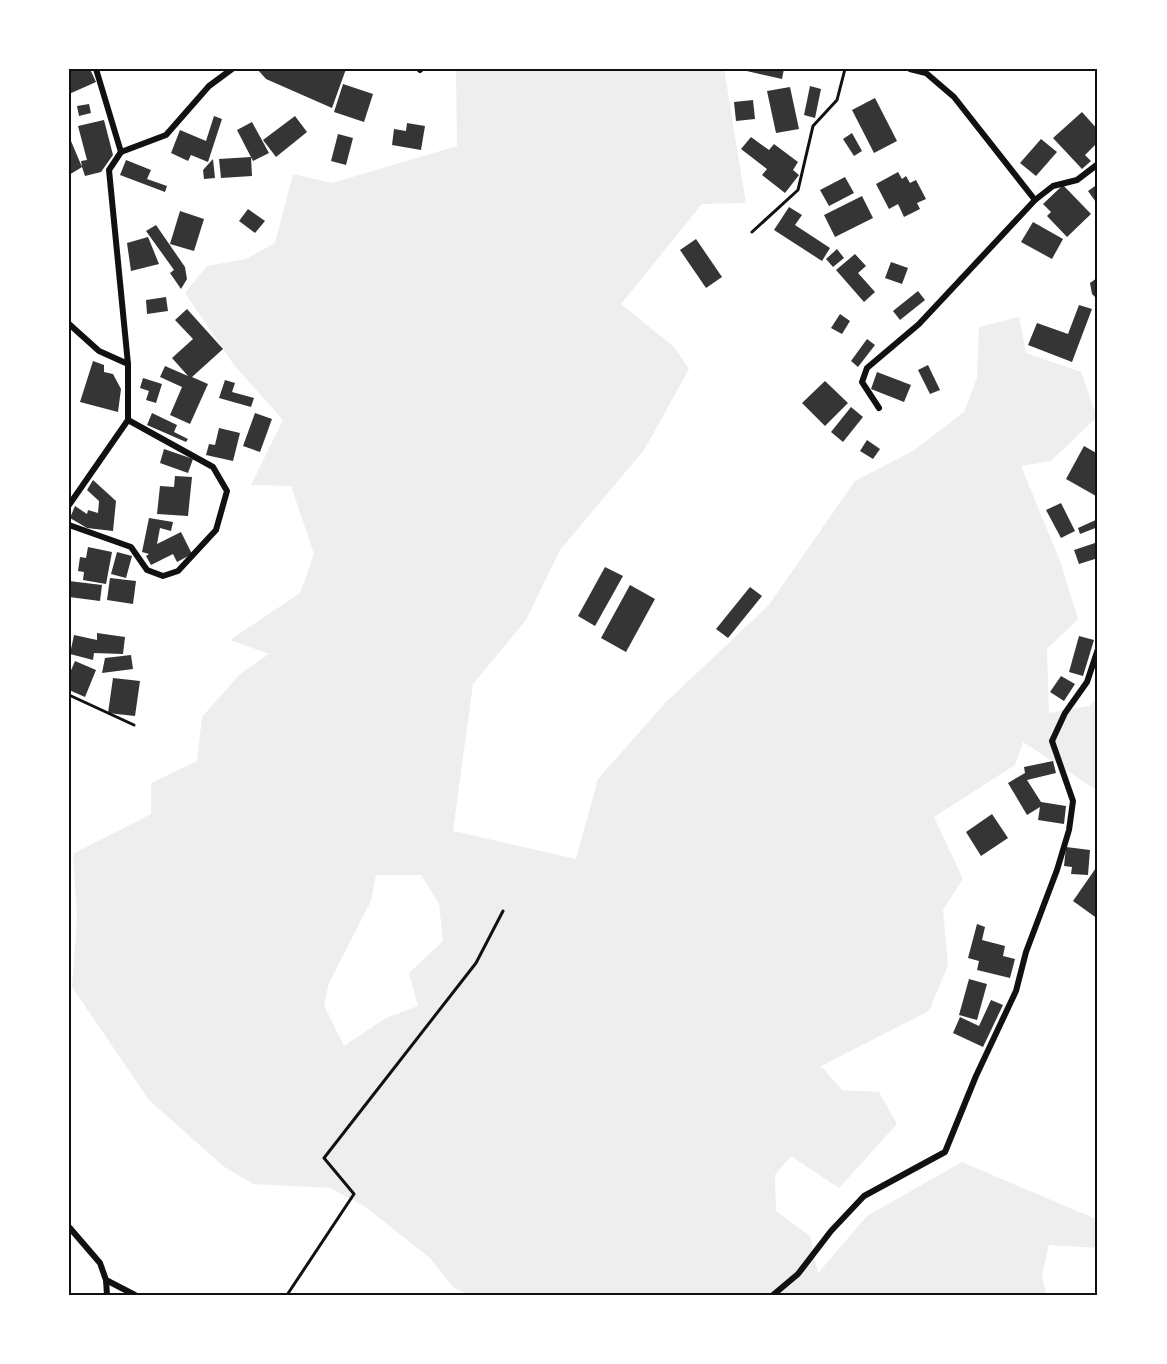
<svg xmlns="http://www.w3.org/2000/svg" width="1167" height="1364" viewBox="0 0 1167 1364" font-family="Cabin,sans-serif">
<rect width="100%" height="100%" fill="#fff"/>
<path fill="#eee" fill-rule="evenodd" d="M456 69H724L746 203 702 204 621 304 674 347 689 369 644 450 560 550 526 620 473 684 453 831 576 859 598 779 665 703 768 606 855 481 913 451 964 412 977 378 979 327 1019 317 1026 353 1081 372 1097 417 1051 461 1021 466 1060 561 1078 619 1047 649 1049 713 1089 706 1098 697V791L1023 742 1015 765 934 817 963 879 943 910 948 966 929 1011 821 1066 842 1090 879 1092 897 1124 839 1188 791 1156 775 1175 776 1211 810 1236 818 1273 867 1216 962 1162 1098 1220V1248L1049 1245 1042 1275 1046 1295H470L454 1288 430 1258 364 1206 330 1188 253 1184 223 1166 149 1100 72 987 77 918 73 854 151 814V783L197 761 202 717 240 674 269 654 230 640 300 593 314 554 291 486 251 485 283 420 234 365 185 293 207 266 246 259 275 243 293 174 332 183 457 146ZM376 875H421L439 904 443 941 409 973 418 1006 386 1018 344 1046 324 1005 329 983 371 901Z"/>
<g fill="#353535">
<polygon points="69,69 90,69 96,82 69,94"/>
<polygon points="260,69 346,69 332,108 266,79 258,70"/>
<polygon points="738,69 784,69 782,79"/>
<polygon points="343,84 373,94 364,122 334,112"/>
<polygon points="810,86 821,89 815,118 804,115"/>
<polygon points="790,87 799,129 776,133 767,91"/>
<polygon points="875,98 897,141 874,153 852,110"/>
<polygon points="753,100 755,119 736,121 734,102"/>
<polygon points="89,104 91,113 79,116 77,106"/>
<polygon points="1082,112 1098,130 1098,142 1085,155 1091,161 1082,169 1053,138"/>
<polygon points="214,116 222,119 208,162 191,155 188,161 171,153 180,130 206,141"/>
<polygon points="295,116 307,132 276,157 263,140"/>
<polygon points="104,120 113,155 101,172 85,176 82,167 69,175 69,142 71,141 82,167 81,161 87,160 78,126"/>
<polygon points="252,122 269,153 253,161 237,130"/>
<polygon points="407,123 425,126 421,150 392,145 394,129 406,131"/>
<polygon points="852,133 862,151 854,156 843,139"/>
<polygon points="338,134 353,138 346,165 331,161"/>
<polygon points="751,137 769,150 774,144 798,162 793,170 799,175 785,193 762,175 767,169 741,149"/>
<polygon points="1041,139 1057,152 1036,176 1020,163"/>
<polygon points="251,157 252,176 221,178 219,159"/>
<polygon points="213,159 215,178 204,179 203,170"/>
<polygon points="126,160 151,170 147,179 167,186 165,192 120,175"/>
<polygon points="898,172 902,179 906,176 910,183 916,180 926,199 917,203 920,209 904,217 898,204 889,209 876,184"/>
<polygon points="845,177 854,193 829,206 820,190"/>
<polygon points="1098,184 1098,205 1088,191"/>
<polygon points="1063,185 1091,214 1067,237 1047,216 1051,212 1043,204"/>
<polygon points="862,196 873,218 835,237 824,215"/>
<polygon points="789,207 802,215 795,225 830,248 822,261 774,230"/>
<polygon points="248,209 265,221 255,233 239,221"/>
<polygon points="180,211 204,219 194,251 170,244"/>
<polygon points="1033,222 1063,239 1052,259 1021,242"/>
<polygon points="156,225 185,267 187,279 181,289 170,273 174,270 146,231"/>
<polygon points="148,237 159,264 131,271 127,243"/>
<polygon points="696,239 722,277 706,288 680,250"/>
<polygon points="837,249 844,258 833,267 826,259"/>
<polygon points="855,254 866,266 858,273 875,292 864,302 836,270"/>
<polygon points="891,262 908,268 902,284 885,278"/>
<polygon points="1097,278 1098,279 1098,300 1092,294 1090,283"/>
<polygon points="918,291 925,300 900,320 893,311"/>
<polygon points="166,297 168,311 147,314 146,300"/>
<polygon points="1079,305 1092,309 1072,362 1028,345 1037,323 1068,334"/>
<polygon points="187,309 223,349 192,377 208,384 190,424 170,415 182,387 160,377 165,366 188,376 172,358 193,339 175,320"/>
<polygon points="840,314 850,321 842,334 831,328"/>
<polygon points="867,339 875,345 858,367 851,361"/>
<polygon points="93,361 104,365 104,372 113,374 121,389 118,412 80,402"/>
<polygon points="928,365 940,390 930,394 918,370"/>
<polygon points="877,372 911,385 904,402 871,389"/>
<polygon points="143,378 162,384 156,403 146,400 149,391 140,388"/>
<polygon points="225,380 235,383 232,392 254,398 251,407 219,398"/>
<polygon points="825,381 848,403 825,426 802,403"/>
<polygon points="851,407 863,417 843,442 831,432"/>
<polygon points="152,413 177,425 174,432 188,439 186,442 147,425"/>
<polygon points="255,413 272,419 260,452 243,446"/>
<polygon points="219,428 240,433 233,461 206,455 209,444 215,445"/>
<polygon points="867,440 880,449 873,459 860,451"/>
<polygon points="1084,446 1098,454 1096,496 1066,479"/>
<polygon points="164,449 193,459 188,473 160,463"/>
<polygon points="175,476 192,477 188,516 157,514 160,486 174,487"/>
<polygon points="93,480 116,501 113,531 87,528 70,518 75,506 87,514 88,510 98,513 99,501 87,490"/>
<polygon points="1061,503 1075,531 1061,538 1046,510"/>
<polygon points="149,518 173,522 171,531 160,528 157,544 181,532 192,554 177,562 173,554 151,565 146,556 149,554 142,552"/>
<polygon points="1098,519 1098,527 1080,534 1078,528"/>
<polygon points="1098,542 1098,558 1079,564 1074,550"/>
<polygon points="88,547 112,552 106,584 83,580 84,572 78,571 80,557 86,558"/>
<polygon points="117,552 132,556 126,578 111,574"/>
<polygon points="605,567 623,576 595,626 578,616"/>
<polygon points="110,578 136,581 133,604 107,600"/>
<polygon points="69,581 102,585 100,601 69,597"/>
<polygon points="630,585 655,599 626,652 601,638"/>
<polygon points="750,587 762,596 728,638 716,629"/>
<polygon points="97,633 125,637 123,654 94,653 93,660 70,654 74,635 97,640"/>
<polygon points="1079,636 1094,640 1083,676 1069,672"/>
<polygon points="131,655 133,669 102,673 105,658"/>
<polygon points="75,661 96,670 85,697 69,690 69,675"/>
<polygon points="1061,676 1075,684 1064,701 1050,692"/>
<polygon points="113,678 140,681 135,716 108,713"/>
<polygon points="1053,761 1056,773 1027,780 1041,802 1066,806 1064,824 1038,820 1040,807 1027,815 1008,783 1025,773 1024,767"/>
<polygon points="992,814 1008,838 981,856 966,832"/>
<polygon points="1066,847 1090,850 1088,875 1071,874 1072,867 1064,866"/>
<polygon points="1098,865 1098,919 1073,901"/>
<polygon points="977,924 985,927 982,940 1005,946 1003,956 1015,959 1010,978 977,970 979,961 968,958"/>
<polygon points="969,979 987,984 977,1020 959,1015"/>
<polygon points="991,1000 1003,1005 983,1047 953,1033 960,1017 979,1026"/>
</g>
<g fill="none" stroke-linecap="round" stroke-linejoin="round">
<polyline stroke="#111" stroke-width="3" points="287,1295 354,1194 324,1158 476,963 503,911"/>
<g stroke="#111" stroke-width="3">
<polyline points="752,232 798,190 813,126 837,100 845,69"/>
<polyline points="69,695 134,725"/>
</g>
<g stroke="#111" stroke-width="6">
<polyline points="96,69 121,152"/>
<polyline points="419,69 420,70"/>
<polyline points="910,69 926,73 954,97 1035,200"/>
<polyline points="69,324 99,351 128,364"/>
<polyline points="879,408 862,382 867,368 919,324 1035,200 1053,186 1077,180 1098,164"/>
<polyline points="69,505 128,420 128,364 109,170 121,152 166,135 209,86 232,69"/>
<polyline points="69,525 131,547 147,570 163,576 178,571 216,530 227,491 213,467 128,420"/>
<polyline points="69,1227 100,1263 106,1280 135,1295"/>
<polyline points="106,1280 107,1295"/>
<polyline points="773,1295 798,1274 831,1231 864,1196 945,1152 976,1076 1016,991 1026,952 1057,870 1069,830 1073,801 1052,741 1065,713 1087,682 1098,649"/>
</g>
</g>
<rect width="1167" height="1364" fill="none" stroke="#ffffff" stroke-width="141"/>
<rect x="70" y="70" width="1026" height="1224" fill="none" stroke="#111" stroke-width="2"/>
</svg>
